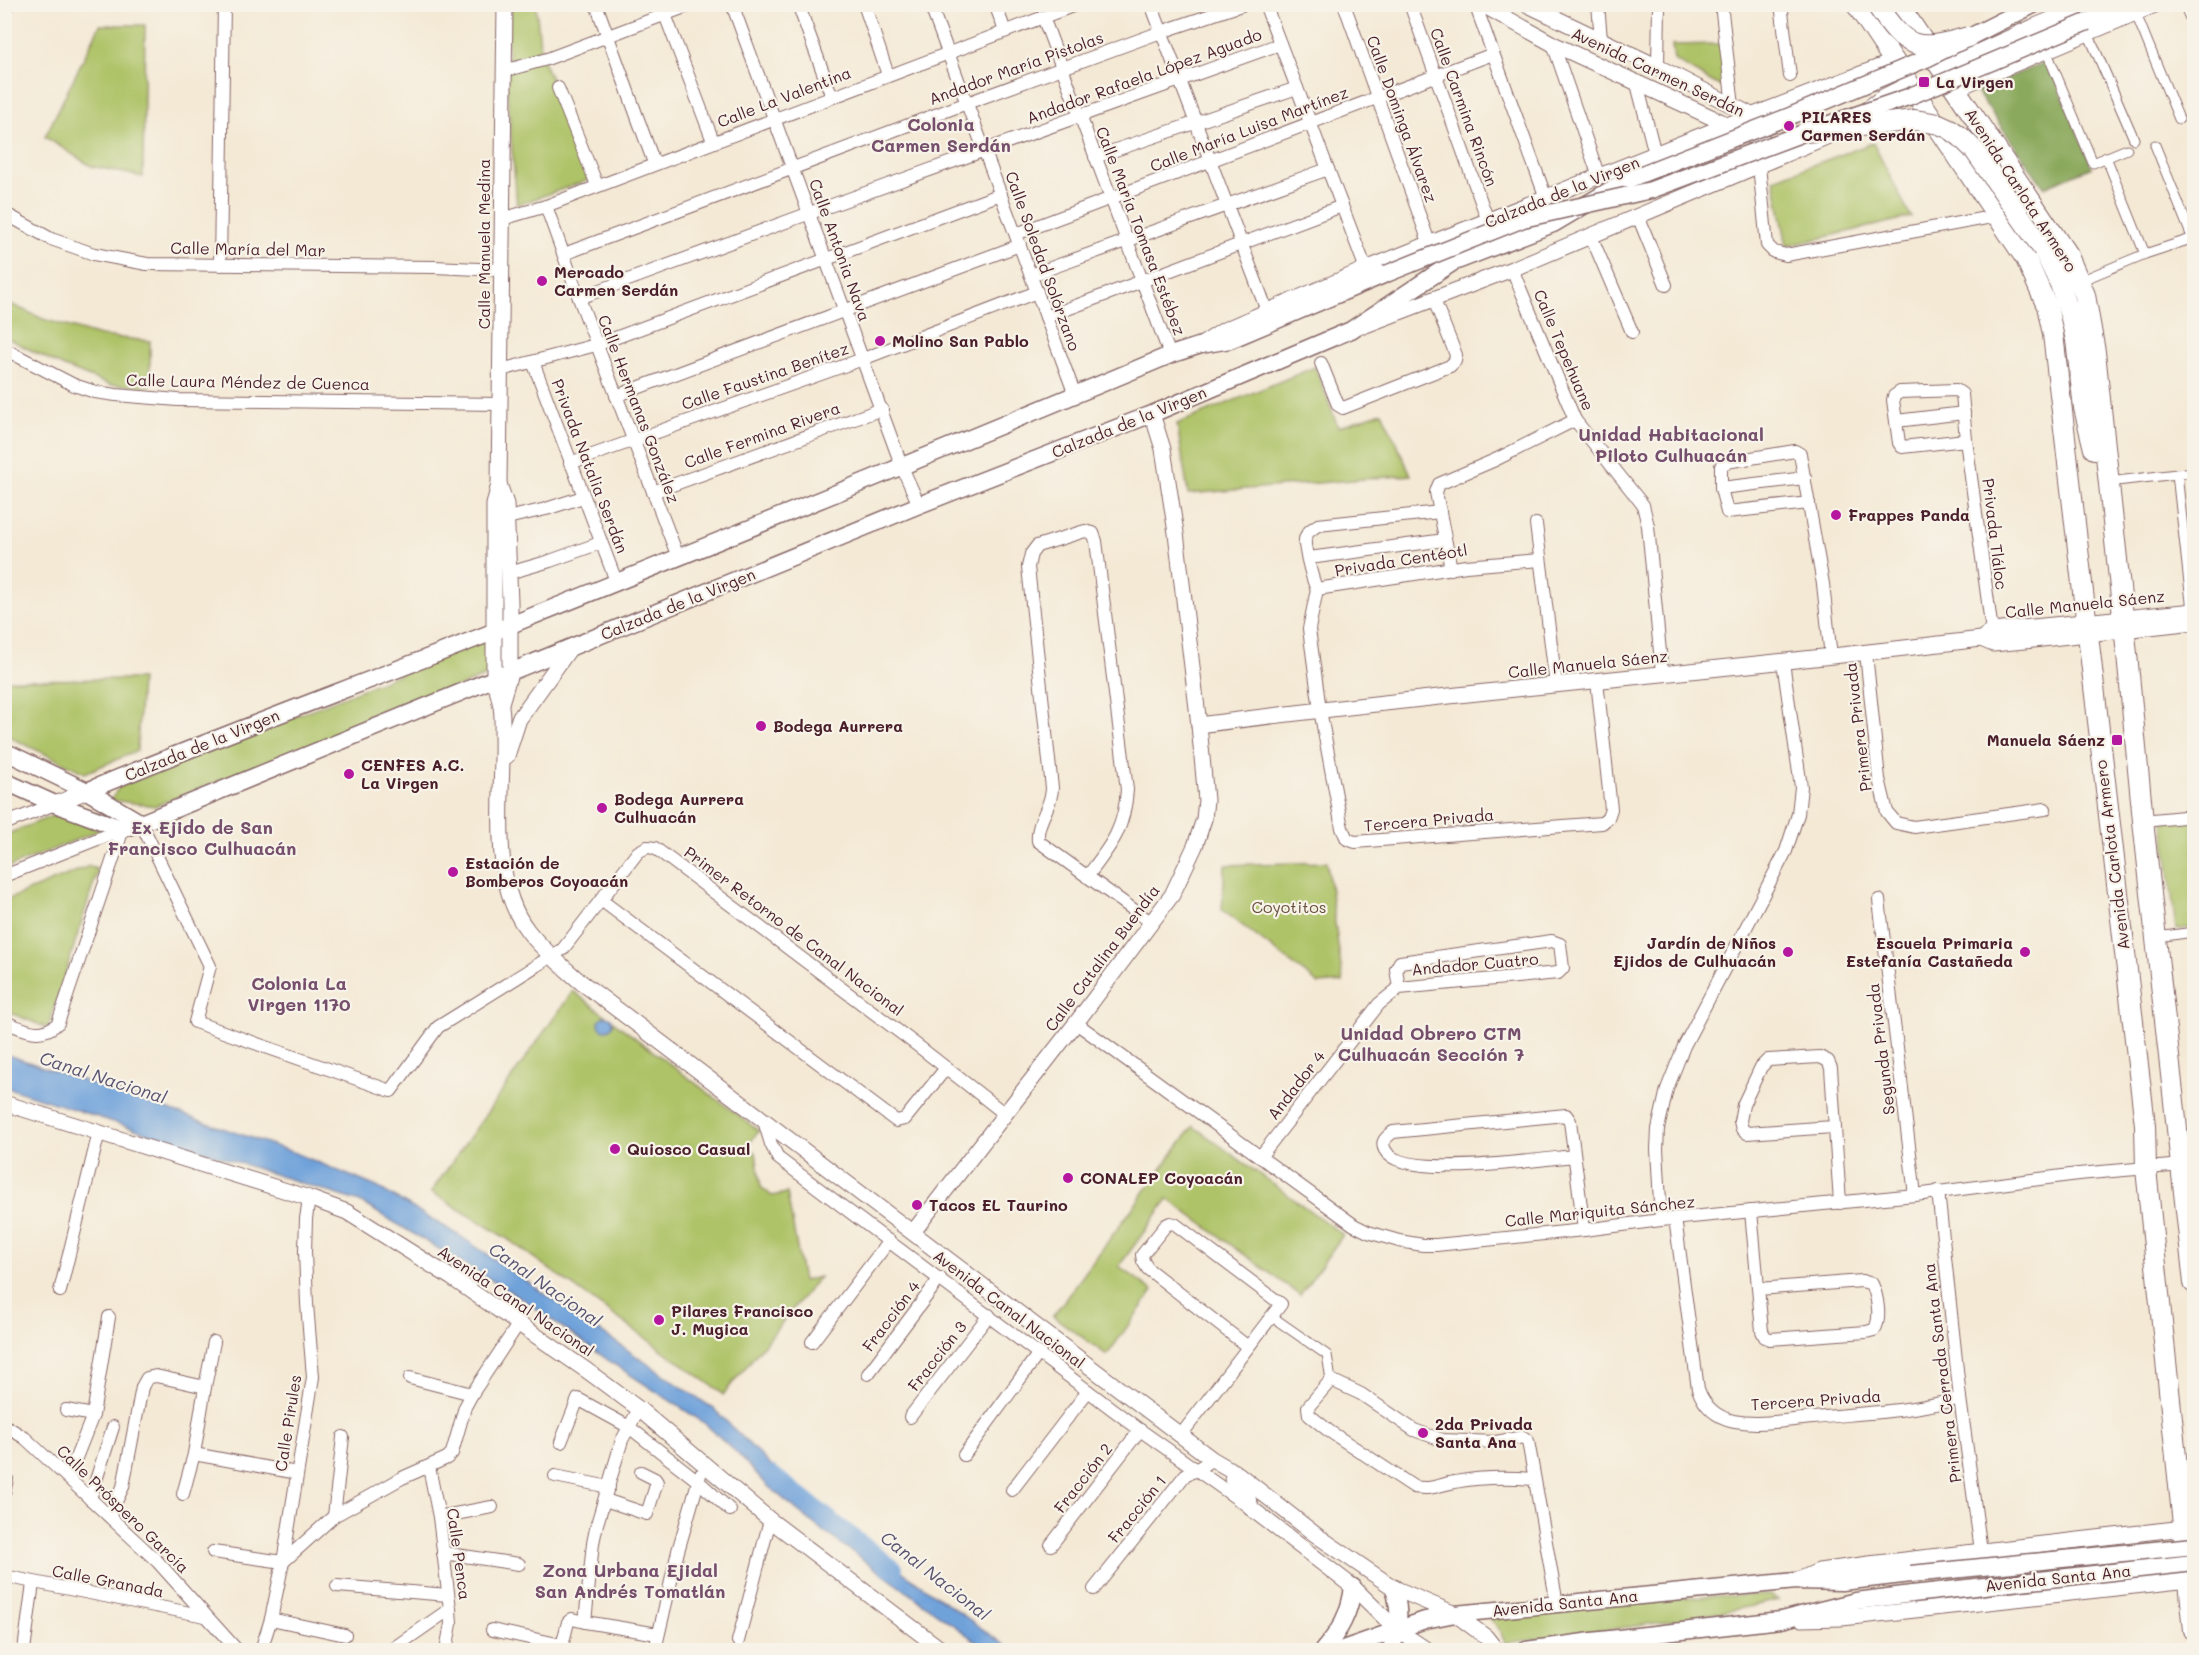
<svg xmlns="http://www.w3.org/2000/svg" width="2199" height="1655" viewBox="0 0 2199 1655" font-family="Mali,sans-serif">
<rect width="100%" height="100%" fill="#f7f3e8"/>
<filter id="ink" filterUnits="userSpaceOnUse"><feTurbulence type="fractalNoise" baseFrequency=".0167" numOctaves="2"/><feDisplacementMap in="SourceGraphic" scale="12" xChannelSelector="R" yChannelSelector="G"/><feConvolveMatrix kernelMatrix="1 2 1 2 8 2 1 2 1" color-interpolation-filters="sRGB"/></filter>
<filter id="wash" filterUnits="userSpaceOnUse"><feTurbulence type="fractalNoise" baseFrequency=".008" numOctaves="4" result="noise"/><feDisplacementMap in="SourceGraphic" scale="24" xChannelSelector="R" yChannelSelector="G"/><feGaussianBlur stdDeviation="1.35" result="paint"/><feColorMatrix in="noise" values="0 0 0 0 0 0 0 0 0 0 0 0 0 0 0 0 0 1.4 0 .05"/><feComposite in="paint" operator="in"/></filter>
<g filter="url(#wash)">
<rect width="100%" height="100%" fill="#f4e9d5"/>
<g fill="#aec367" stroke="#7c7149" stroke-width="1.5">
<polygon points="509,5 536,5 541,56 555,88 589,180 517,205 507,93"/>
<polygon points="100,25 145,25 143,177 91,166 45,137"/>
<polygon points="1721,44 1728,91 1674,60 1672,45"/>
<polygon points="1873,143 1911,217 1787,246 1774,179"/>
<polygon points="4,301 43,319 100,336 150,341 150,386 110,385 62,366 5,337"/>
<polygon points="1315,367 1338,427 1382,412 1411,475 1188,494 1177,424"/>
<polygon points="487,639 489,675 155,806 111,800 119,787"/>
<polygon points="141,679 137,751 85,773 5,735 5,680"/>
<polygon points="59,813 100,830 5,869 5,835"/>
<polygon points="2194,818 2194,927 2176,930 2163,822"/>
<polygon points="1327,862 1343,982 1319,984 1222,910 1225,865"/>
<polygon points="89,866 98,870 48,1028 5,1011 4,901"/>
<polygon points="573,991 759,1131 747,1146 756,1153 761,1187 772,1196 787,1193 803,1281 819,1277 723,1395 718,1390 506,1238 431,1192"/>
<polygon points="1193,1126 1343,1235 1300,1295 1168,1199 1119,1266 1153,1291 1107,1355 1053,1316"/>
<path d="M1770 1595 1778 1600C1689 1622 1596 1631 1505 1643L1499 1629 1487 1615 1706 1596Z"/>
</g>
<polygon fill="#8aa95c" stroke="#6a6444" stroke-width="1.5" points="2048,61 2092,167 2044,187 1976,91"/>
<g fill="#6fa2da" stroke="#5c6082" stroke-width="1.5">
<circle cx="606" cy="1023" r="7"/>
<polygon points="5,1054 293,1152 377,1187 460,1236 714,1409 793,1488 829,1519 1012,1650 988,1650 819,1528 769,1487 737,1453 703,1422 612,1363 518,1296 360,1202 5,1087"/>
</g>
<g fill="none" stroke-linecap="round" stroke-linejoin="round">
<polyline stroke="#6fa2da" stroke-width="12" points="773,1472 897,1568"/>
</g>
</g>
<g filter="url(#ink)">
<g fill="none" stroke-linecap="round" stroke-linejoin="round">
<defs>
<g id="pedestrian">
<polyline points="2184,4 2194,28"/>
<polyline points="2136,14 2179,119"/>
<polyline points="2088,33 2134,139"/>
<polyline points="2046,50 2093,163 2127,149"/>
<polyline points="2155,145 2194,242"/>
<polyline points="2106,157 2145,254"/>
<polyline points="2080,281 2145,254 2194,238"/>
<polyline points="2177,474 2192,611"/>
<polyline points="2108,482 2194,472"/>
<polyline points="2157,937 2194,932"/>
<polyline points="1271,1316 1327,1355 1331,1380"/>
</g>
<g id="minor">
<polyline points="596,4 654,163"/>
<polyline points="661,4 713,141"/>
<polyline points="732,4 902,467 919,505"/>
<polyline points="798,4 832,97"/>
<polyline points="864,4 888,75"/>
<polyline points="930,4 1075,395"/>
<polyline points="995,4 1005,31"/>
<polyline points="1151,4 1267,311"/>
<polyline points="1265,4 1366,269"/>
<polyline points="1344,4 1430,245"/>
<polyline points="1410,4 1488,221"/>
<polyline points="1475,4 1546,198"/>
<polyline points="1598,4 1601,40"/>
<polyline points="1721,4 1733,106"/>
<polyline points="1781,4 1790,76"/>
<polyline points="4,14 8,4"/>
<polyline points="1043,17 1170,355"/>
<polyline points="1553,44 1599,177"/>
<polyline points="1658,67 1659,4"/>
<polyline points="504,71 547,59 693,4"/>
<polyline points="1637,84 1655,154"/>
<polyline points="558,88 597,185"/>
<polyline points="1095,157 1297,88"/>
<polyline points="1759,166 1767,245 1774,252 1786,255 1997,216"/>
<polyline points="546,206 579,298 678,557"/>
<polyline points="4,213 51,239 94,254 147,264 434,267 501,270"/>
<polyline points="1638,216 1666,285"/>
<polyline points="502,219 546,206 1078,4"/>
<polyline points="1016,234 1493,54"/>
<polyline points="1591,236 1632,332"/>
<polyline points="564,254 967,103 1161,32 1244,4"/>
<polyline points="220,265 224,4"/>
<polyline points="1512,269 1575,420 1643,505 1648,526 1662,673"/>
<polyline points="1031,275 1328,169"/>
<polyline points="579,298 810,213 1280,44"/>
<polyline points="1046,317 1342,206"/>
<polyline points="4,349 74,385 95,392 116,395 178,400 501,404"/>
<polyline points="533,362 616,581"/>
<polyline points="1321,363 1338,405 1343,408 1450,366 1455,361 1456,355 1434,300"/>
<polyline points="501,370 596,345 1001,194"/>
<polyline points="616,396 1020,245"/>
<polyline points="1896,421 1964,413"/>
<polyline points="1966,440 1902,447 1899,443 1893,400 1894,396 1900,392 1956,390 1962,394 1966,440 1993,639"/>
<polyline points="570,463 863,359 1037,292"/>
<polyline points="1721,488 1805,478"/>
<polyline points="653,492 882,409"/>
<polyline points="1809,503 1727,512 1721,488 1721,466 1726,462 1795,451 1800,454 1823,584 1831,657"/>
<polyline points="507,518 546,509 583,497"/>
<polyline points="1536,524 1556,685"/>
<polyline points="1309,558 1445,540"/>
<polyline points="1451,569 1436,492 1439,484 1495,460 1575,420"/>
<polyline points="509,573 550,561 600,543"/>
<polyline points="1317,589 1309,629 1320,710 1342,828 1347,839 1355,842 1602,823 1608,818 1611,809 1597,681"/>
<polyline points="1317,589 1466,566 1540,560"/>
<path d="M1317 589C1313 583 1304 547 1305 540 1306 532 1312 529 1318 525L1440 512"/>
<polyline points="1866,653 1879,779 1887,812 1896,823 1914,827 2045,809"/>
<polyline points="2143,821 2194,816"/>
<polyline points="141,823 210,966 195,1022 391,1091 438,1027 563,949 638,852 647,847 655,848 922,1049 1005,1114"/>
<polyline points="4,824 55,804"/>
<polyline points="4,876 123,829"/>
<path d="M1087 877C1111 845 1124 831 1127 790L1096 541 1093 533 1085 531 1037 546 1031 554 1028 567 1052 788C1052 807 1036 821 1038 841L1152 923"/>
<polyline points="601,900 896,1121 905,1119 946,1068"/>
<polyline points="1879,900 1915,1195"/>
<path d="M4 1022C25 1029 40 1040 58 1023L123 829"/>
<polyline points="1076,1023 1354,1225 1368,1232 1399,1241 1423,1245 1436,1245 1584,1230 1661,1220 1915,1195 2078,1174 2194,1164"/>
<polyline points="764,1121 771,1144 778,1158 1140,1430 1252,1509"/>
<polyline points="1833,1127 1747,1133 1742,1129 1740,1121 1743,1105 1761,1067 1768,1060 1820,1057 1828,1061 1831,1068 1840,1203"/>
<path d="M1574 1156C1542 1159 1400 1181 1385 1150 1380 1141 1387 1137 1393 1132L1566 1115 1570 1121 1584 1230"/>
<polyline points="1260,1157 1379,1004 1399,988 1558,973 1563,968 1560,944 1552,941 1400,962 1396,969 1399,988"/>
<polyline points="1938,1191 1960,1398 1981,1551"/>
<path d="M1751 1211 1762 1331 1765 1337 1770 1339 1866 1332 1874 1330C1882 1319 1877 1295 1872 1284L1862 1281 1759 1289"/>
<path d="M1675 1218 1698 1389C1704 1406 1715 1417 1734 1421 1759 1426 1788 1420 1813 1418 1862 1413 1912 1412 1960 1398"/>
<polyline points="1661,1220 1657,1149 1658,1129 1667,1089 1684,1046 1786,851 1798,814 1801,787 1783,662"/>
<polyline points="60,1291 99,1132"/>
<polyline points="812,1342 889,1241"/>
<polyline points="868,1374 940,1278"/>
<polyline points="410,1378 472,1394"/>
<polyline points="205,1387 214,1342"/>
<polyline points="66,1410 93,1415"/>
<polyline points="910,1417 989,1315"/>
<polyline points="4,1425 25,1438 157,1561 237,1650"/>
<polyline points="1181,1435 1281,1304 1175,1224 1170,1223 1166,1225 1142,1255 1143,1261 1148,1269 1248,1347"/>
<polyline points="561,1442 578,1399 629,1427 698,1481 730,1510"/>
<polyline points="194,1454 297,1473"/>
<polyline points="964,1455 1039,1353"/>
<polyline points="429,1467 439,1517 450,1609 451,1624 446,1650"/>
<polyline points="555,1476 609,1487"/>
<polyline points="4,1478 7,1479 4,1493"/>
<polyline points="68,1478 93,1415 109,1317"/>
<path d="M1534 1479C1508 1477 1481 1477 1455 1482 1437 1485 1434 1490 1414 1487L1329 1431 1309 1415 1308 1407 1331 1380 1361 1394 1414 1430 1442 1440 1496 1442 1523 1437 1528 1441 1557 1604"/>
<polyline points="1012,1490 1088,1391"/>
<polyline points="90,1499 113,1427"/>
<polyline points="605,1500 647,1514 657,1482 655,1479 641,1472"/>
<polyline points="109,1516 123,1487 142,1387 147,1378 156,1376 205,1387 194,1454 183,1494"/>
<polyline points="334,1516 343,1437"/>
<polyline points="439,1517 492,1507"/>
<polyline points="1051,1545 1140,1430"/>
<polyline points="213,1552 283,1562 334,1516 402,1478 447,1458 452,1453 465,1407 472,1394 519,1323"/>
<polyline points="443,1553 519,1564"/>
<polyline points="4,1576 205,1616"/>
<polyline points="337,1586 448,1595"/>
<polyline points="1094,1589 1186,1474 1195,1471 1212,1459"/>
<polyline points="271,1619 345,1635"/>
<polyline points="585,1622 658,1634"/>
<polyline points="492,1630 562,1645"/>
<polyline points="738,1641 770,1520"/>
<polyline points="24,1650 33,1583"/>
<polyline points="261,1650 271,1619 283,1562 313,1377 307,1304 305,1251 306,1219 309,1198"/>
<polyline points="391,1650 450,1609"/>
<polyline points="561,1650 568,1622 572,1619 585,1622 593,1543 597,1524 622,1440 639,1409"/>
<polyline points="655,1650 678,1551 700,1475"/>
</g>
<g id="tertiary">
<path d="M505 4 499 484 494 505V680C496 687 499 695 500 702 503 712 502 724 502 734 504 794 488 880 528 931 542 949 560 964 577 979L1212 1459 1238 1474 1316 1535 1394 1588 1455 1614 1486 1637 1496 1650"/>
<polyline points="1481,4 1553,44 1778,148"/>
<polyline points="1526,4 1658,67 1753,116"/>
<polyline points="1942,68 2033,27 2088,4"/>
<polyline points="1955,89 2157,4"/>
<polyline points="1868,108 1883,97 1909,84"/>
<polyline points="1363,326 1512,269 1838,132"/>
<polyline points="1201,345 1224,330 1366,269 1730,124 1895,61"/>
<polyline points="499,484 506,504 510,602 510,673 501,703"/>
<polyline points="1981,639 1992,631 2194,611"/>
<path d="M1199 725C1459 691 1721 671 1981 639L1993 644 2024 641 2194 622"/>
<polyline points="507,756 519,719 570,648"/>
<polyline points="55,804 87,791"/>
<polyline points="4,1103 309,1198 347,1212 452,1278 586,1370 639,1409 770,1520 942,1650"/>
<polyline points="913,1232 1076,1023 1172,895 1195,846 1204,819 1206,800 1199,725 1176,533 1163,449 1152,414"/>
<polyline points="1232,1479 1246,1494 1252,1509 1353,1587 1397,1630 1427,1650"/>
<polyline points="1796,1581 1819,1571 1869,1564 2184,1528"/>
<polyline points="1802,1619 1842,1618 2189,1580"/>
</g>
<g id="secondary">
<polyline points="2087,22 2130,4"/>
<polyline points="4,751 87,791 141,823"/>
<polyline points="4,781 55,804 123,829 141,823 919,505 1152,414 1351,330 1452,263 1553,224 1629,179"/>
<path d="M87 791C227 732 371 681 513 624 732 536 951 447 1170 355L1201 345 1230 340 1386 274"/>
<path d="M1323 1650C1340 1631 1350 1613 1353 1587"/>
<polyline points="1340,1650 1425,1620 1455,1614 1796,1581 1842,1582 1911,1574"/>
<path d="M1390 1650C1401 1631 1400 1609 1394 1588"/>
<polyline points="1526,1650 1592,1641 1781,1620 1856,1601 1912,1594"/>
</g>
<g id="primary">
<polyline points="1856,4 2026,259 2047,306 2053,334 2145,1125 2146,1169 2194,1630"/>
<polyline points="1898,4 2068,256 2085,295 2095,352 2127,654 2143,821 2194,1283"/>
<polyline points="2043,249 2060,284 2071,318 2076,340 2084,408 2094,449"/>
</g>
</defs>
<use href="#pedestrian" stroke="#866666" stroke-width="11"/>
<use href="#minor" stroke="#866666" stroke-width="14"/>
<use href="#tertiary" stroke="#866666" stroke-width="17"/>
<use href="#secondary" stroke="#866666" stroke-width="19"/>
<use href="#primary" stroke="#866666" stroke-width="22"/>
<use href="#pedestrian" stroke="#fff" stroke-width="9"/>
<use href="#minor" stroke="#fff" stroke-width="12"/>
<use href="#tertiary" stroke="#fff" stroke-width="15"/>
<use href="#secondary" stroke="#fff" stroke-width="16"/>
<use href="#primary" stroke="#fff" stroke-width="20"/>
<defs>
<g id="secondary-bridge">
<polyline points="1629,179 1790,116 1928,58 2035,4"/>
<polyline points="1386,274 1523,219 1651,190 1806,132 1908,97 2087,22"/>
<polyline points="1911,1574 2194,1546"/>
<polyline points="1912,1594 2194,1563"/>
</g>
<g id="primary-bridge">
<path d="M1876 4C1907 50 1916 52 1968 37"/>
<polyline points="1806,132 1915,120 1939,124 1950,129 1961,137 1975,151 2043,249"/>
</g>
</defs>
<use href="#secondary-bridge" stroke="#866666" stroke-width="19" stroke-linecap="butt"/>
<use href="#primary-bridge" stroke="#866666" stroke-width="22" stroke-linecap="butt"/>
<use href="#secondary-bridge" stroke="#fff" stroke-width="16"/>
<use href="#primary-bridge" stroke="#fff" stroke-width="20"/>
</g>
</g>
<g fill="#b5179e" stroke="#f7f3e8" stroke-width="2">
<rect x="1918" y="76" width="12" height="12" rx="3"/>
<circle cx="1789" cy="126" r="6"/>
<circle cx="542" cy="281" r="6"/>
<circle cx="880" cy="341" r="6"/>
<circle cx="1836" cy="515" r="6"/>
<circle cx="761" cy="726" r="6"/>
<rect x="2111" y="734" width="12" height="12" rx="3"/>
<circle cx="349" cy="774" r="6"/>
<circle cx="602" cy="808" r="6"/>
<circle cx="453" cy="872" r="6"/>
<circle cx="1788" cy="952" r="6"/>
<circle cx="2025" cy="952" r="6"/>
<circle cx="615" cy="1149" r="6"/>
<circle cx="1068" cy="1178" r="6"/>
<circle cx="917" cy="1205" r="6"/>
<circle cx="659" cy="1320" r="6"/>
<circle cx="1423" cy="1433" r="6"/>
</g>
<g text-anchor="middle" stroke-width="4.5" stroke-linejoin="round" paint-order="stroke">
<g font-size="16" fill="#4a1f2b" stroke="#f7f3e8">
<text transform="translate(1016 68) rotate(-20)" y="6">Andador María Pistolas</text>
<text transform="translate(1658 72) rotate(25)" y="6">Avenida Carmen Serdán</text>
<text transform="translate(1144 76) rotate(-20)" y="6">Andador Rafaela López Aguado</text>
<text transform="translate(784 97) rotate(-21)" y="6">Calle La Valentina</text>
<text transform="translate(1464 107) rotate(70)" y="6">Calle Carmina Rincón</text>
<text transform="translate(1402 119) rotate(70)" y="6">Calle Dominga Álvarez</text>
<text transform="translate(1249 129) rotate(-21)" y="6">Calle María Luisa Martínez</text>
<text transform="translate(2021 190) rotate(57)" y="6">Avenida Carlota Armero</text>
<text transform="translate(1562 192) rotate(-22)" y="6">Calzada de la Virgen</text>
<text transform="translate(1141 231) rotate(69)" y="6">Calle María Tomasa Estébez</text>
<text transform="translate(484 244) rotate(-90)" y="6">Calle Manuela Medina</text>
<text transform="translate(248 249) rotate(1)" y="6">Calle María del Mar</text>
<text transform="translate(840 250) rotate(70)" y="6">Calle Antonia Nava</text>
<text transform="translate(1043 261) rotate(70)" y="6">Calle Soledad Solórzano</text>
<text transform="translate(1564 350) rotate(67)" y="6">Calle Tepehuane</text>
<text transform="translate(765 376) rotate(-19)" y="6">Calle Faustina Benítez</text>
<text transform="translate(248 382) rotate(1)" y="6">Calle Laura Méndez de Cuenca</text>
<text transform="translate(639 409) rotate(69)" y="6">Calle Hermanas González</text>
<text transform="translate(1129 422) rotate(-22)" y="6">Calzada de la Virgen</text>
<text transform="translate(762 435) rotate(-20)" y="6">Calle Fermina Rivera</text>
<text transform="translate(590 466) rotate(69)" y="6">Privada Natalia Serdán</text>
<text transform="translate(1995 534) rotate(83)" y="6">Privada Tláloc</text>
<text transform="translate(1401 560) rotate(-9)" y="6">Privada Centéotl</text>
<text transform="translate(678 604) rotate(-22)" y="6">Calzada de la Virgen</text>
<text transform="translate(2085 604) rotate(-6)" y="6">Calle Manuela Sáenz</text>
<text transform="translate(1588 664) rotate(-6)" y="6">Calle Manuela Sáenz</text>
<text transform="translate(1858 727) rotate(-97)" y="6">Primera Privada</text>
<text transform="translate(202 745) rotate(-22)" y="6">Calzada de la Virgen</text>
<text transform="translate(1429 820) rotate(-5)" y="6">Tercera Privada</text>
<text transform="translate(2112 855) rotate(-97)" y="6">Avenida Carlota Armero</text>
<text transform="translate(794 931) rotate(37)" y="6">Primer Retorno de Canal Nacional</text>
<text transform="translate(1102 958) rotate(-53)" y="6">Calle Catalina Buendía</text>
<text transform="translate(1475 964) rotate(-5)" y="6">Andador Cuatro</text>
<text transform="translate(1881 1049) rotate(-97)" y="6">Segunda Privada</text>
<text transform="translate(1296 1085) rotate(-52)" y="6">Andador 4</text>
<text transform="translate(1600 1211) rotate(-6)" y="6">Calle Mariquita Sánchez</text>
<text transform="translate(516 1301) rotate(34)" y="6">Avenida Canal Nacional</text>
<text transform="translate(1009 1309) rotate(37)" y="6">Avenida Canal Nacional</text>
<text transform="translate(891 1316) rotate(-53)" y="6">Fracción 4</text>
<text transform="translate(937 1356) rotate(-52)" y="6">Fracción 3</text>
<text transform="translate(1942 1373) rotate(-97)" y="6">Primera Cerrada Santa Ana</text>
<text transform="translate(1816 1400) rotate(-4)" y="6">Tercera Privada</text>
<text transform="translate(288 1423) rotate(-81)" y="6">Calle Pirules</text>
<text transform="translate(1083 1478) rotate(-52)" y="6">Fracción 2</text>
<text transform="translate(123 1509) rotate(44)" y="6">Calle Próspero García</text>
<text transform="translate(1137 1509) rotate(-51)" y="6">Fracción 1</text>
<text transform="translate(459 1554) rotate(82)" y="6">Calle Penca</text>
<text transform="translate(2058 1578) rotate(-6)" y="6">Avenida Santa Ana</text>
<text transform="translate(108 1581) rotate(11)" y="6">Calle Granada</text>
<text transform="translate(1565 1603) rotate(-6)" y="6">Avenida Santa Ana</text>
</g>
<g font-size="16" font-weight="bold" fill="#4a1f2b" stroke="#f7f3e8" text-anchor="start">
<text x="1936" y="88">La Virgen</text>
<text x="1801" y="123">PILARES<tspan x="1801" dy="18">Carmen Serdán</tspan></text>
<text x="554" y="278">Mercado<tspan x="554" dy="18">Carmen Serdán</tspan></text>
<text x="892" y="347">Molino San Pablo</text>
<text x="1848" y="521">Frappes Panda</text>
<text x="773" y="732">Bodega Aurrera</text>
<text x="2105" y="746" text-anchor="end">Manuela Sáenz</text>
<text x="361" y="771">CENFES A.C.<tspan x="361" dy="18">La Virgen</tspan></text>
<text x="614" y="805">Bodega Aurrera<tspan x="614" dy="18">Culhuacán</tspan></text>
<text x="465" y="869">Estación de<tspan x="465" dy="18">Bomberos Coyoacán</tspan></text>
<text x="1776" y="949" text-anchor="end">Jardín de Niños<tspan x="1776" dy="18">Ejidos de Culhuacán</tspan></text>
<text x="2013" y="949" text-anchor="end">Escuela Primaria<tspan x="2013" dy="18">Estefanía Castañeda</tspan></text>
<text x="627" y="1155">Quiosco Casual</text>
<text x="1080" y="1184">CONALEP Coyoacán</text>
<text x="929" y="1211">Tacos EL Taurino</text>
<text x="671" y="1317">Pilares Francisco<tspan x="671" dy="18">J. Mugica</tspan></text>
<text x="1435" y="1430">2da Privada<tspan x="1435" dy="18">Santa Ana</tspan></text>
</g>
<g font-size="16" fill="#68503d" stroke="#f7f3e8">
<text x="1289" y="913">Coyotitos</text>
</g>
<g font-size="18" font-weight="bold" fill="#754f6c" stroke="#f7f3e8">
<text x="941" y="131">Colonia<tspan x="941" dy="21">Carmen Serdán</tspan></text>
<text x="1671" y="441">Unidad Habitacional<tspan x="1671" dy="21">Piloto Culhuacán</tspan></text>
<text x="202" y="834">Ex Ejido de San<tspan x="202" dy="21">Francisco Culhuacán</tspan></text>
<text x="299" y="990">Colonia La<tspan x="299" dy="21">Virgen 1170</tspan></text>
<text x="1431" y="1040">Unidad Obrero CTM<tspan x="1431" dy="21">Culhuacán Sección 7</tspan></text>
<text x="630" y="1577">Zona Urbana Ejidal<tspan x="630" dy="21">San Andrés Tomatlán</tspan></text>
</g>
<g font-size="18" font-style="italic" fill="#595371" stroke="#f7f3e8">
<text transform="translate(103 1078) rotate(18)" y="6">Canal Nacional</text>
<text transform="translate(545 1285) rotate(35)" y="6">Canal Nacional</text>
<text transform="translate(935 1576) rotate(38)" y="6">Canal Nacional</text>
</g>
</g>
<rect width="2199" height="1655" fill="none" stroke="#f7f3e8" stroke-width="24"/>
</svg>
